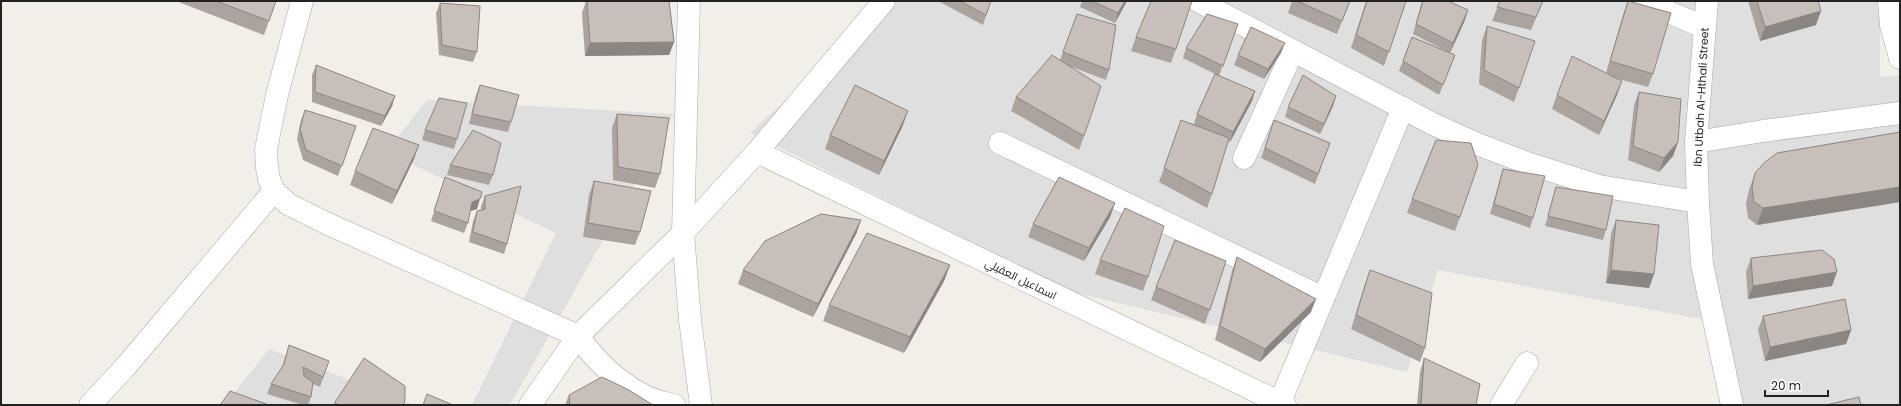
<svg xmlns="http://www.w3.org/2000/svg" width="1901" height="406" viewBox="0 0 1901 406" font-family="Poppins,Cairo,sans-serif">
<rect width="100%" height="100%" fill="#f2efe9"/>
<g fill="#e0dfdf">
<polygon points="895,1 1880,1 1880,77 1900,75 1900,405 1720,405 1707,320 1438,270 1407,372 1072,292 750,133"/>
<polygon points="427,100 674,114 510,405 472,405 556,233 386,152"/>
<polygon points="269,349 415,405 225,405"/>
</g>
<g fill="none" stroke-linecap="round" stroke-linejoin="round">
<defs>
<g id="street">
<path d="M302 1 277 95 266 149 267 168 269 179 274 191 288 204 326 223 578 336C600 367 634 399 674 405"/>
<polyline points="689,1 683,233 690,320 701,405"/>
<polyline points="1198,1 1433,124 1477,144 1527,163 1599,186 1698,202"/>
<polyline points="1642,1 1704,27"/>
<polyline points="1707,1 1696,142 1698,202 1702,264 1732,405"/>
<polyline points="1889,1 1891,25 1900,58"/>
<polyline points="1696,142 1763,131 1900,113"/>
<polyline points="1000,143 1323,298"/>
<polyline points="757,152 1285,405"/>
<polyline points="1244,158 1293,51"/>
<polyline points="1280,402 1403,108"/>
<polyline points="90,405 127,365 274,191"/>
<polyline points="530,405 578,336 683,233 757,152 884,1"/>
<polyline points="1501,405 1527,363"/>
</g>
</defs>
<use href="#street" stroke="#a9a9a9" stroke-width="23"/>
<use href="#street" stroke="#fff" stroke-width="22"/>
</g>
<g fill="#aba49e">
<polygon points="176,1 276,1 264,35"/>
<polygon points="586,1 669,1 674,42 669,55 585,56 582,13"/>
<polygon points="938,1 991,1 983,25"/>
<polygon points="1082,1 1127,1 1115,23 1080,7"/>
<polygon points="1292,1 1350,1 1337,34 1288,13"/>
<polygon points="1366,1 1406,1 1384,66 1351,48"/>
<polygon points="1422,1 1448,1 1465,20 1450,53 1413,34"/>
<polygon points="1500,1 1543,1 1531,30 1492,21"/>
<polygon points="1628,1 1653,74 1648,87 1615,78 1617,95 1599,135 1552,109 1557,95 1606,73 1623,15"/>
<polygon points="1748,1 1818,1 1816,25 1760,41"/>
<polygon points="440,3 477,52 473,62 439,55 436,13"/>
<polygon points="1077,14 1109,70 1106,80 1072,67 1084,136 1079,150 1011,111 1016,97 1060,60"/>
<polygon points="1238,24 1219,76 1255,91 1252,101 1230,142 1228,141 1212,194 1207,208 1159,182 1181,120 1199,126 1194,124 1197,114 1215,74 1183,58 1186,48"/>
<polygon points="1487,26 1519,88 1514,102 1479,84 1482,40"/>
<polygon points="1136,37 1176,49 1171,63 1131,51"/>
<polygon points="1412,37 1451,65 1439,95 1399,71"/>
<polygon points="1281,53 1264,79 1234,65 1238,55"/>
<polygon points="316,65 395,96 392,106 381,126 312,102 312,75"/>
<polygon points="480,85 511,122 508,132 469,124 476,95"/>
<polygon points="1639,92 1678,142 1673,156 1659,172 1628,160 1634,105"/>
<polygon points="1336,96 1333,106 1320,134 1285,117 1288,107"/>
<polygon points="305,110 356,126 338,176 303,160 297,139 301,120"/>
<polygon points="617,114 660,174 655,188 613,180 612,128"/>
<polygon points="1274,120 1330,143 1315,184 1261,158"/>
<polygon points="903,125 879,175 825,149 830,135"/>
<polygon points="425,130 457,139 454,149 422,140"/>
<polygon points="1900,132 1900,202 1757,225 1748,218 1746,203 1749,190 1755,173"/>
<polygon points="414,159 392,204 350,185 355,171"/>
<polygon points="450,165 493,175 489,185 447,175"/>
<polygon points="1503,169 1533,218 1530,228 1490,214 1500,179"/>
<polygon points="445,177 477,209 470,211 468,223 464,233 431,221"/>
<polygon points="594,181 640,232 635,245 583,237 589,195"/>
<polygon points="1556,187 1606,230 1603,240 1545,226 1553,197"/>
<polygon points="485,196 507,244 504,254 469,242 473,221 477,211 481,210 481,206"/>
<polygon points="1412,199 1460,217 1455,231 1407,213"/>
<polygon points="1115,203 1110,217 1084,261 1028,237 1033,224"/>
<polygon points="861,220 856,234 813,317 738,284 743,270"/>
<polygon points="1616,220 1654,274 1649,288 1606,283 1611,234"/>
<polygon points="1237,257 1311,312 1260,362 1215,340 1232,271"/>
<polygon points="1751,258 1832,286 1748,299 1746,272"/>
<polygon points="1100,260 1148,277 1143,291 1095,274"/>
<polygon points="1226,261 1205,324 1151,300 1156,287"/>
<polygon points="950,265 944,281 904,353 823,321 829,305"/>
<polygon points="1370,270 1425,348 1420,362 1351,329 1365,284"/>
<polygon points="1763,316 1851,330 1846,344 1765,361 1758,330"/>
<polygon points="289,345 329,361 320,387 313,384 311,397 308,405 303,405 267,394 271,384 282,367"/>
<polygon points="1424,358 1476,405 1417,405 1420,372"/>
<polygon points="569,395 653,405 565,405"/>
<polygon points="335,402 403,405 333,405"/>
</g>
<g fill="#8b8681">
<polygon points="1125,1 1127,1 1115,23 1118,13"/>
<polygon points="1468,10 1465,20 1450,53 1453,43"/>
<polygon points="1821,11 1816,25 1760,41 1765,27"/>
<polygon points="674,42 669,55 585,56 590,43"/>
<polygon points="1285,43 1281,53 1264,79 1268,69"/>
<polygon points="1622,81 1617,95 1599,135 1604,121"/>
<polygon points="1255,91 1252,101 1230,142 1233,132"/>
<polygon points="395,96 392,106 381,126 385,116"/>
<polygon points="1336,96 1333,106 1320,134 1324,124"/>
<polygon points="908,111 903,125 879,175 884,161"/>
<polygon points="1678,142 1673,156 1659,172 1664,158"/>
<polygon points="419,145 414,159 392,204 397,191"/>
<polygon points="1900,187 1900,202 1757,225 1763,208"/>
<polygon points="480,199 477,209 468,212 472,202"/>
<polygon points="1115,203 1110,217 1084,261 1089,248"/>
<polygon points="861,220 856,234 813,317 818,304"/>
<polygon points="950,265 944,281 904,353 910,337"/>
<polygon points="1611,270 1654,274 1649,288 1606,283"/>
<polygon points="1837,272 1832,286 1748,299 1753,286"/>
<polygon points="1316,299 1311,312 1260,362 1265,349"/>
<polygon points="1851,330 1846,344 1765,361 1770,347"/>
</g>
<g fill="#c7bfb8" stroke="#8b8681">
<polygon points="216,1 276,1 269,21"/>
<polygon points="587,1 669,1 674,42 590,43"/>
<polygon points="960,1 991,1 986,15"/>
<polygon points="1092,1 1125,1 1118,13"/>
<polygon points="1151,1 1192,1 1176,49 1136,37"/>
<polygon points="1297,1 1350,1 1342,21"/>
<polygon points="1367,1 1406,1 1389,52 1356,35"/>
<polygon points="1423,1 1448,1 1468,10 1453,43 1416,24"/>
<polygon points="1500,1 1543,1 1536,17 1497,7"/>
<polygon points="1628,1 1671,13 1653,74 1610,61"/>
<polygon points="1757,1 1818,1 1821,11 1765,27"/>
<polygon points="440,3 480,6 477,52 442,45"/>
<polygon points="1077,14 1116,25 1109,70 1063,52"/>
<polygon points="1207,14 1238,24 1223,66 1186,48"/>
<polygon points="1487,26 1535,41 1519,88 1484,70"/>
<polygon points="1251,27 1285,43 1268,69 1238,55"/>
<polygon points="1412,37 1455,55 1443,85 1403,61"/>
<polygon points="1052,55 1101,86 1084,136 1016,97"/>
<polygon points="1572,56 1622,81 1604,121 1557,95"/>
<polygon points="316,65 395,96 385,116 315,92"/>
<polygon points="1215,74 1255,91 1233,132 1197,114"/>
<polygon points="1303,75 1336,96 1324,124 1288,107"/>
<polygon points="480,85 519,95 511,122 472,114"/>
<polygon points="855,85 908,111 884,161 830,135"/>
<polygon points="1639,92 1681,99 1678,142 1664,158 1633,146"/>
<polygon points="439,98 467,103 457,139 425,130"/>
<polygon points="305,110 356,126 342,166 306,150 300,129"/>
<polygon points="617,114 669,118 660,174 618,167"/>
<polygon points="1181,120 1229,138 1212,194 1164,168"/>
<polygon points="1274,120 1330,143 1318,174 1265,148"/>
<polygon points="373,128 419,145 397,191 355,171"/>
<polygon points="473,130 501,143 493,175 450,165"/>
<polygon points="1900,132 1900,187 1763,208 1754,202 1752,187 1755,173 1765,162 1777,153"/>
<polygon points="1436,140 1471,143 1478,165 1460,217 1412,199"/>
<polygon points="1503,169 1545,176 1533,218 1494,204"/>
<polygon points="445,177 482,192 480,199 472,202 468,223 434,211"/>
<polygon points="1059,177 1115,203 1089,248 1033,224"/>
<polygon points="594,181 651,191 640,232 588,223"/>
<polygon points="521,186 507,244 473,232 477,211 485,209 485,196"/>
<polygon points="1556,187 1613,196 1606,230 1548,216"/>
<polygon points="1125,208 1164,226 1148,277 1100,260"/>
<polygon points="821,214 861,220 818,304 743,270 765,241"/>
<polygon points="1616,220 1659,225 1654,274 1611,270"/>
<polygon points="867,233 950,265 910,337 829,305"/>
<polygon points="1175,240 1226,261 1210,310 1156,287"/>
<polygon points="1822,250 1834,259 1837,272 1753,286 1751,258"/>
<polygon points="1237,257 1316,299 1265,349 1220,326"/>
<polygon points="1370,270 1432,293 1425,348 1356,315"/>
<polygon points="1845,299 1851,330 1770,347 1763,316"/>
<polygon points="289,345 329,361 323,377 303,367 304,376 313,382 311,397 271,384 284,364"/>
<polygon points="364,358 405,386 405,400 403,405 337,405 335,402"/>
<polygon points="1424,358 1480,384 1476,405 1421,405"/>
<polygon points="602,377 627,389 653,405 570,405 569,395"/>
<polygon points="230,391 269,405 220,405"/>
<polygon points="427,394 453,405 423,405"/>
<polygon points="1859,397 1861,405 1826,405"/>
</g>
<g text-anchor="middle" stroke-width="3" stroke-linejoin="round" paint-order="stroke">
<g font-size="11" fill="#222" stroke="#fff">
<text transform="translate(1701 97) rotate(-87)" y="4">Ibn Utbah Al-Hthali Street</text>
<text transform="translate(1021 279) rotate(26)" y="4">اسماعيل العقيلي</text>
</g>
</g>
<rect width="1901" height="406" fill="none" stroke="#222222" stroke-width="4"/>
<path d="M1765 390v6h63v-6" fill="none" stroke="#222222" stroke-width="2"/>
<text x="1771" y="390" font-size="12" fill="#222222" stroke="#ffffff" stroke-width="3" paint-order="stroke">20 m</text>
</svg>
